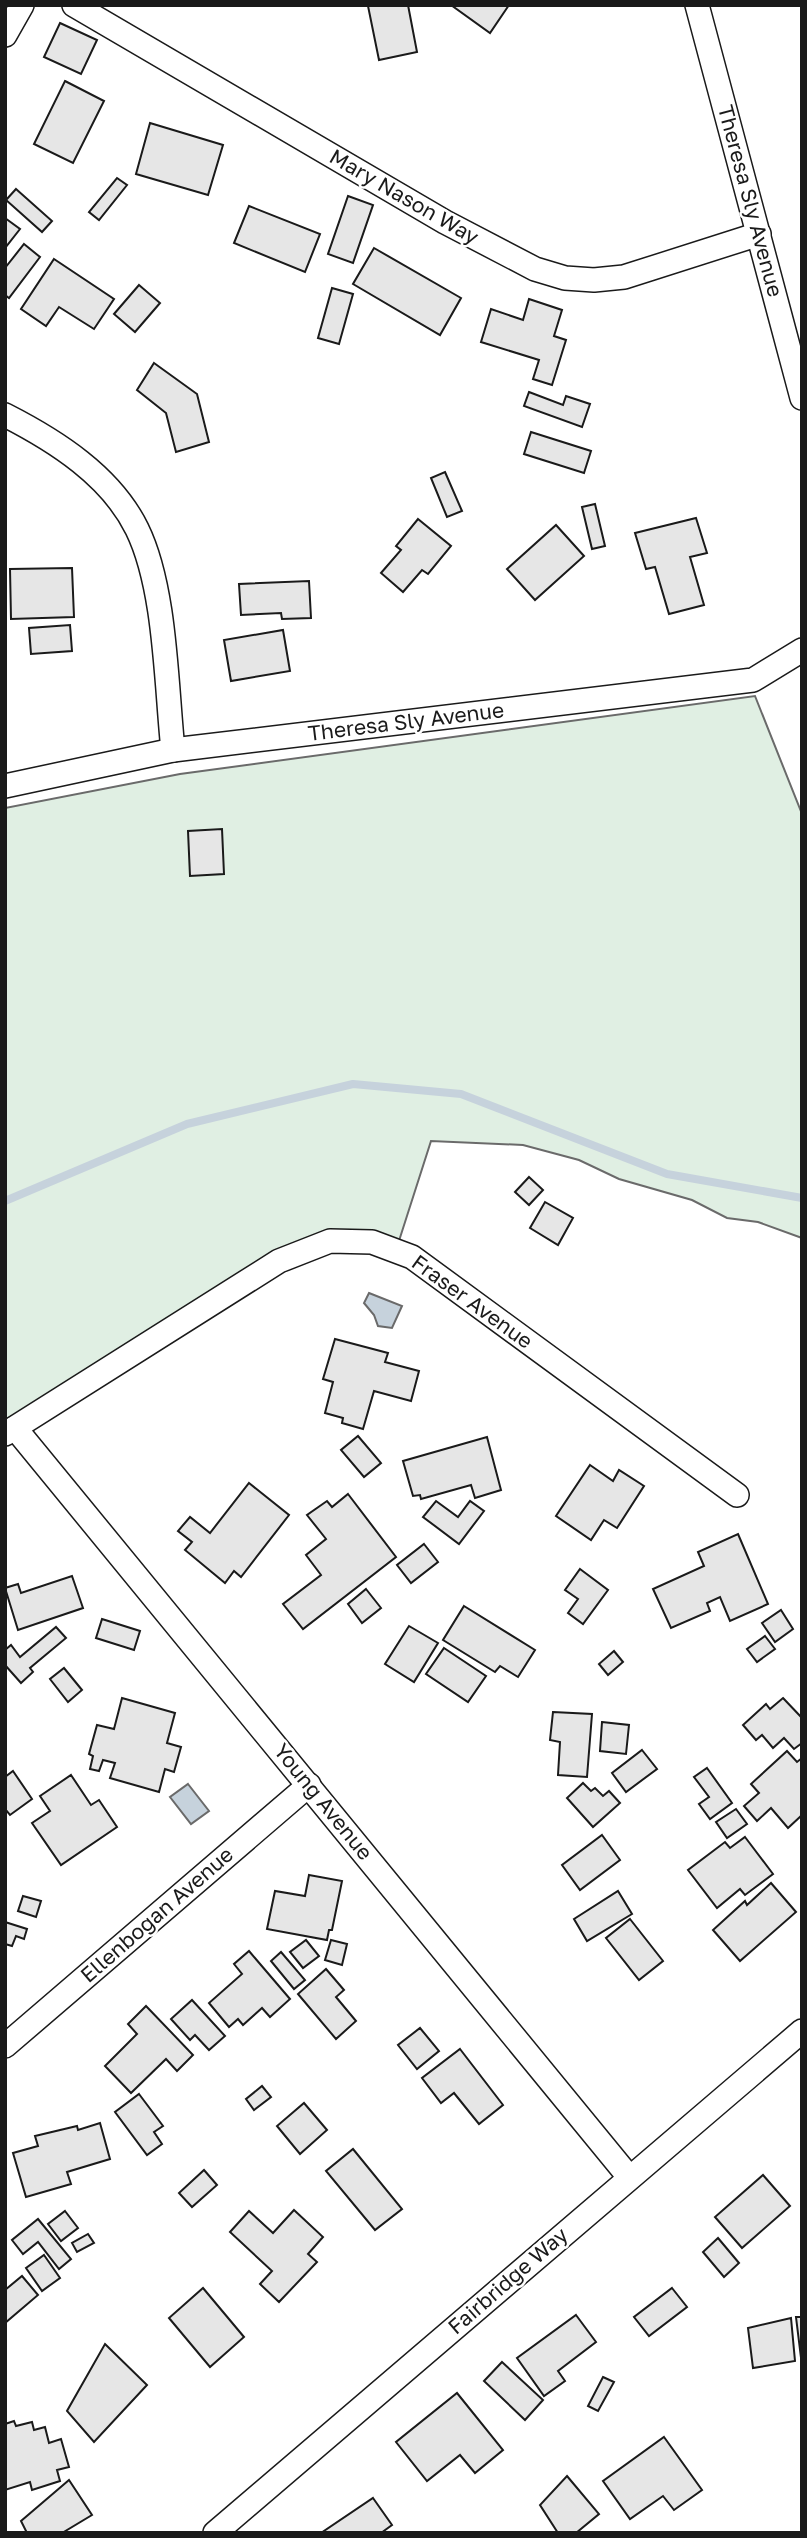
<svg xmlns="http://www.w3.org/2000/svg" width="807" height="2538" viewBox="0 0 807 2538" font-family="'Golos Text',sans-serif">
<rect width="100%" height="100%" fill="#fff"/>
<polygon fill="#e0efe3" stroke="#6a6a6a" stroke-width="2" points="755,696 802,814 802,1238 758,1222 727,1218 692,1200 619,1179 579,1160 523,1145 431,1141 398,1244 329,1234 5,1425 5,808 180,774"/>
<g fill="#c6d2dc" stroke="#6a6a6a" stroke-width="2">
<polygon points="369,1293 402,1306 392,1328 378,1326 374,1315 364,1303"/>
<polygon points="188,1784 209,1811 191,1824 170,1797"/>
</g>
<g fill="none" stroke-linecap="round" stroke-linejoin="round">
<polyline stroke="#c6d2dc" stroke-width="8" points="5,1201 187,1124 353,1084 461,1094 667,1174 802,1198"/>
</g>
<g fill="#e6e6e6" stroke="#1a1a1a" stroke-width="2">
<polygon points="408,5 417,52 379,60 368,6"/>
<polygon points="451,5 509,5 490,33"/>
<polygon points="60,23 97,40 81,74 44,57"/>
<polygon points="65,81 104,101 73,163 34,144"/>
<polygon points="150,123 223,145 208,195 136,174"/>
<polygon points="117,178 127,185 99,220 89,212"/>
<polygon points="16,189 52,221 42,232 6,200"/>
<polygon points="348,196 373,205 353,263 328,254"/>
<polygon points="249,206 320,234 305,272 234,243"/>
<polygon points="5,218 20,229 5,248"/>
<polygon points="24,244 40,257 9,298 5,295 5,268"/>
<polygon points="374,248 461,298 440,335 353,284"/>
<polygon points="54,259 114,299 94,329 59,307 46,326 21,309"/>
<polygon points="139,285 160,303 135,332 114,314"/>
<polygon points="332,288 353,294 339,344 318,338"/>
<polygon points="529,299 562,310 554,336 566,340 552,385 533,379 539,360 481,342 491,309 523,320"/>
<polygon points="154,363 197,394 209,442 176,452 166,413 137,390"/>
<polygon points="529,392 563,405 566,396 590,404 582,427 524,406"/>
<polygon points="531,432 591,451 584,473 524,454"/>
<polygon points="445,472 462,511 447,517 431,478"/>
<polygon points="595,504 605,546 592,549 582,507"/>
<polygon points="696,518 707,553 690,557 704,605 669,614 655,567 646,569 635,533"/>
<polygon points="418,519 451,546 428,574 422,570 403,592 381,573 401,550 396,546"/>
<polygon points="556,525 584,556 535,600 507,569"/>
<polygon points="72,568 74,617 11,619 10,569"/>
<polygon points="309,581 311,618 282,619 281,613 241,615 239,584"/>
<polygon points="70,625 72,651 31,654 29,628"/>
<polygon points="283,630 290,671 231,681 224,640"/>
<polygon points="222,829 224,874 190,876 188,831"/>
<polygon points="529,1177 543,1190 529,1205 515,1192"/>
<polygon points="545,1202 573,1218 558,1245 530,1228"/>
<polygon points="335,1339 388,1353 385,1362 419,1371 411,1401 374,1391 363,1429 342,1423 343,1418 325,1413 333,1382 323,1379"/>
<polygon points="358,1436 381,1463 364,1477 341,1450"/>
<polygon points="487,1437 501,1490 475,1498 471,1485 421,1499 420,1495 413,1496 403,1461"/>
<polygon points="590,1465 613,1481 619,1470 644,1486 617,1528 604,1520 591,1540 556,1516"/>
<polygon points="249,1483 289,1515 241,1577 234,1571 225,1583 185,1550 192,1542 178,1531 190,1517 210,1533"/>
<polygon points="348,1494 396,1557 303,1629 283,1604 321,1575 306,1555 326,1539 307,1515 327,1501 332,1507"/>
<polygon points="436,1501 458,1517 470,1501 484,1511 459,1544 423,1517"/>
<polygon points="738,1534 768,1604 730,1621 720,1597 707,1603 710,1611 671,1628 653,1589 704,1566 698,1552"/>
<polygon points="424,1544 438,1562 411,1583 397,1565"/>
<polygon points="580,1569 608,1590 583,1624 568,1613 578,1599 565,1590"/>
<polygon points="72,1576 83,1608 18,1630 5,1588 18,1584 21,1593"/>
<polygon points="366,1589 381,1608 362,1623 348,1604"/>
<polygon points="464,1606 535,1650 518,1677 500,1666 495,1672 443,1640"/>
<polygon points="781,1610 793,1629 775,1642 762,1623"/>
<polygon points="102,1619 140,1631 134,1650 96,1638"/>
<polygon points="409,1626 438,1643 414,1682 385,1664"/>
<polygon points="56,1627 66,1638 30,1668 33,1672 21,1683 5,1665 5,1650 11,1645 20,1657"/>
<polygon points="765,1636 775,1649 757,1662 747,1649"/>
<polygon points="444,1648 486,1676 468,1702 426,1674"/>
<polygon points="614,1651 623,1662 608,1675 599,1664"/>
<polygon points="64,1668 82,1690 68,1702 50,1679"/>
<polygon points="122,1698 175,1713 167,1743 181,1747 174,1772 165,1769 159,1792 110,1778 115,1763 103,1760 99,1771 90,1769 93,1756 89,1754 97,1725 114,1729"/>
<polygon points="783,1698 802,1718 802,1743 794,1749 784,1738 773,1748 762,1735 756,1740 743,1725 766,1704 770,1709"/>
<polygon points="553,1712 592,1714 587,1777 558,1775 560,1742 550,1740"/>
<polygon points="602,1722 629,1725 626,1754 600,1751"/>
<polygon points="642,1750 657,1769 626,1792 612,1773"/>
<polygon points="787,1751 797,1762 802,1758 802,1815 788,1828 771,1808 757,1821 744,1806 759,1793 751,1784"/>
<polygon points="707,1768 732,1803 710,1819 699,1804 709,1797 694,1777"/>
<polygon points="13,1771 32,1799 10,1815 5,1809 5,1777"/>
<polygon points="71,1775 91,1805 99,1800 117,1827 61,1865 32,1823 50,1811 40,1796"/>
<polygon points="583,1783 591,1791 595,1788 603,1796 609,1791 620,1803 593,1827 567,1798"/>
<polygon points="736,1809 747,1824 727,1838 716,1822"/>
<polygon points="602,1835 620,1860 580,1890 562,1865"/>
<polygon points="745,1837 773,1874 745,1895 740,1889 717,1908 688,1870 725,1842 730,1848"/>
<polygon points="309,1875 342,1881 332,1930 329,1930 327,1940 267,1929 275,1891 305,1896"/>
<polygon points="771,1883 796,1912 740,1961 713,1930 745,1901 747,1905"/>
<polygon points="618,1891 632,1914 587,1941 574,1919"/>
<polygon points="23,1896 41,1901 36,1917 18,1911"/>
<polygon points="630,1919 663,1961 639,1980 606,1938"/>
<polygon points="5,1922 27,1929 24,1939 16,1936 12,1946 5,1944"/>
<polygon points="306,1940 319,1956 303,1968 290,1952"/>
<polygon points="331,1940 347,1944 342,1965 325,1960"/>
<polygon points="249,1951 290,1999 270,2017 262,2008 243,2025 238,2019 229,2027 209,2003 242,1974 234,1964"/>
<polygon points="281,1952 305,1980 294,1989 271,1961"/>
<polygon points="326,1969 344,1990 336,1997 356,2021 336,2039 298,1994"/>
<polygon points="192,2000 225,2036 209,2050 195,2035 190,2040 171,2019"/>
<polygon points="146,2006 193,2055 177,2071 166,2059 131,2093 105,2066 137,2034 128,2024"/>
<polygon points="420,2028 439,2051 417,2069 398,2045"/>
<polygon points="460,2049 503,2105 479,2124 454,2093 441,2103 422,2078"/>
<polygon points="262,2086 271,2097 254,2110 246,2099"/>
<polygon points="139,2094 163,2126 154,2132 162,2144 147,2155 115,2112"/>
<polygon points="304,2103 327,2130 300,2154 277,2126"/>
<polygon points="100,2123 110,2159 67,2172 71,2184 26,2197 13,2153 38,2146 35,2136 77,2126 78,2130"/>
<polygon points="353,2149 402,2209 375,2230 326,2171"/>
<polygon points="204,2170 217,2185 192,2207 179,2193"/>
<polygon points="763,2175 790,2206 742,2248 715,2217"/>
<polygon points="294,2210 323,2237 308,2254 317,2262 279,2302 260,2284 272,2271 230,2232 249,2211 273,2233"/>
<polygon points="65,2211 78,2228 61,2241 48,2224"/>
<polygon points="38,2219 71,2259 59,2269 38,2242 23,2254 12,2240"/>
<polygon points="88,2234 94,2243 77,2252 72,2243"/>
<polygon points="718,2238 739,2263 724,2277 703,2252"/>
<polygon points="44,2255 60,2278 42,2291 26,2268"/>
<polygon points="22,2276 38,2295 5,2323 5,2290"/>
<polygon points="203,2288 244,2337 210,2367 169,2318"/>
<polygon points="672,2288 687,2307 649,2336 634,2317"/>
<polygon points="576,2315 596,2342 558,2371 565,2381 544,2396 517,2358"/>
<polygon points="796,2317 802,2317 802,2366"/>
<polygon points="791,2318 795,2361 753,2368 748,2328"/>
<polygon points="105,2344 147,2385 94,2442 67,2411"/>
<polygon points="502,2362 543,2400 525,2420 484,2381"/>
<polygon points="603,2377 614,2382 598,2411 588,2406"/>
<polygon points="457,2393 503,2450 475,2473 460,2455 427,2481 396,2442"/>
<polygon points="14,2421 16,2426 32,2422 34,2430 45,2427 49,2443 61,2439 69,2467 57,2470 60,2481 32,2490 30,2482 5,2490 5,2424"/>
<polygon points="664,2437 702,2490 674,2510 663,2496 630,2519 603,2481"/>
<polygon points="567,2476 599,2514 576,2533 558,2533 540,2505"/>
<polygon points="69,2480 92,2515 62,2533 27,2533 21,2521"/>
<polygon points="373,2498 392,2525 381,2533 321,2533"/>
</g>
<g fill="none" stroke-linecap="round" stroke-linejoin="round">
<defs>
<g id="minor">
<polyline points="74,5 445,222 535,269 565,278 594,280 624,277 759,234"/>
<polyline points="697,5 802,398"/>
<polyline points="5,35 22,5"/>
<path d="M5 415C56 441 111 476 137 529 166 588 166 685 173 750"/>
<polyline points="5,786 173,750 753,680 802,650"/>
<polyline points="15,1428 629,2177"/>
<polyline points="5,1434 279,1261 330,1241 372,1242 412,1257 737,1495"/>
<polyline points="5,2046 309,1785"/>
<polyline points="215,2533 802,2031"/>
</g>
</defs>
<use href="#minor" stroke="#1a1a1a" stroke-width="26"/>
<use href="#minor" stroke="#fff" stroke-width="23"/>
</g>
<g text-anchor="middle" stroke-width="5" stroke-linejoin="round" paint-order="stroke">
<g font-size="21" fill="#1a1a1a" stroke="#fff">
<text transform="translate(404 197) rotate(30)" y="7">Mary Nason Way</text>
<text transform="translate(750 201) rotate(75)" y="7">Theresa Sly Avenue</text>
<text transform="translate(406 722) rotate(-7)" y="7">Theresa Sly Avenue</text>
<text transform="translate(472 1302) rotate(36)" y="7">Fraser Avenue</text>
<text transform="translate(323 1802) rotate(51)" y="7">Young Avenue</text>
<text transform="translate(157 1915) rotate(-41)" y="7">Ellenbogan Avenue</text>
<text transform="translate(508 2281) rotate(-41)" y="7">Fairbridge Way</text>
</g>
</g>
<rect width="807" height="2538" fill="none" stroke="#1a1a1a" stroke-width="14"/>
</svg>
